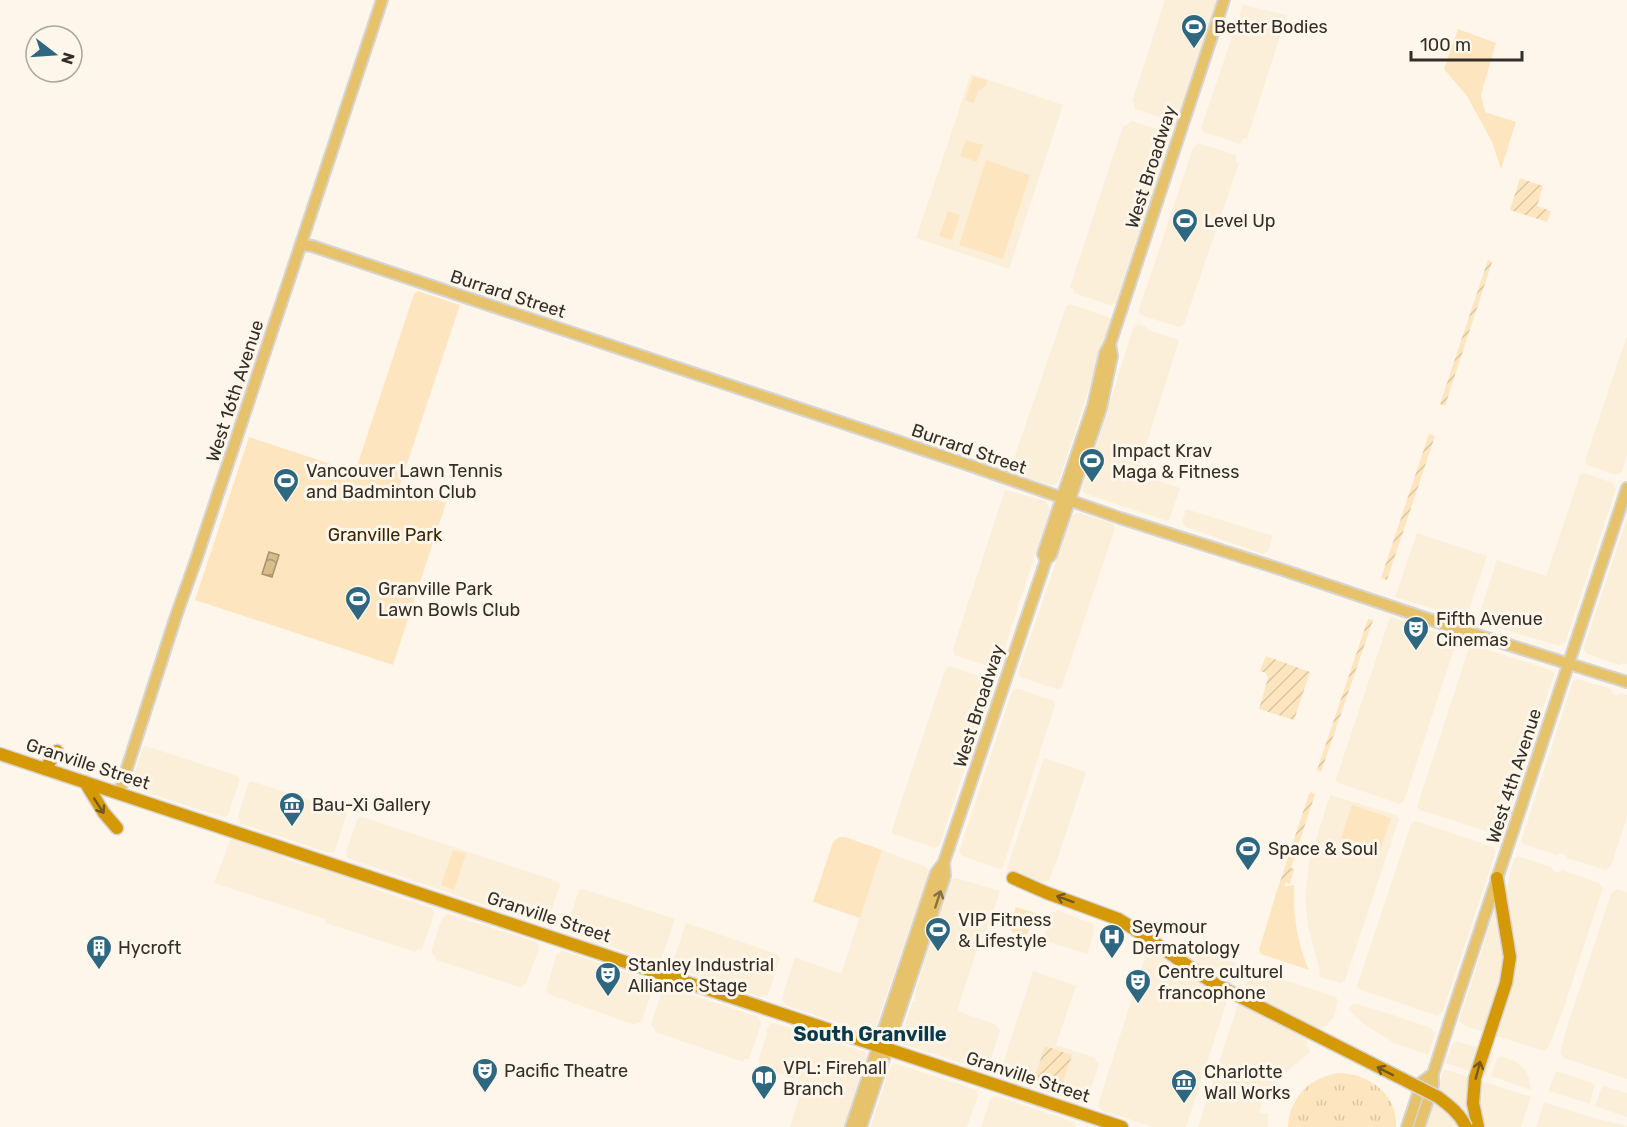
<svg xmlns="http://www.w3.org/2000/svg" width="1627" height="1127" viewBox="0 0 1627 1127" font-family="Rubik,sans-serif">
<defs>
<pattern id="grass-tufts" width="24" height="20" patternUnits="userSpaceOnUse" patternTransform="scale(1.5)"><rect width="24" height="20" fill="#fde6bf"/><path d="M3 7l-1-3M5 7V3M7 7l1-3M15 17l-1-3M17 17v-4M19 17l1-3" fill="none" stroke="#d9c6a4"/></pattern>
<pattern id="garden-furrows" width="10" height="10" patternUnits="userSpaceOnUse" patternTransform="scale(1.5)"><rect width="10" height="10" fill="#fde6bf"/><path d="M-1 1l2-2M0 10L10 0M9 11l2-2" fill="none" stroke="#d9c6a4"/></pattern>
<pattern id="water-waves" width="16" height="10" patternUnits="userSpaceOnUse" patternTransform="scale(1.5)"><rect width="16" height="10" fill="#d9bc8b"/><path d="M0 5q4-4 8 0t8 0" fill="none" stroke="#b19972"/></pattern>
</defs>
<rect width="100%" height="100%" fill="#fef6ea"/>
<g fill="#fcefd9">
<polygon points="1165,0 1217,0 1205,35 1181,118 1175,122 1136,109 1134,107 1135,103 1132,102"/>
<polygon points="1243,5 1287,15 1247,139 1244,138 1240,144 1204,132 1201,128"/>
<polygon points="971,74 1063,105 1009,269 916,238"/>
<polygon points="1132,121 1169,133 1173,138 1119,303 1110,305 1074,293 1073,288 1070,287 1123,126 1126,126"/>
<polygon points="1198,143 1236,155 1236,162 1239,163 1184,324 1179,327 1143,316 1140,314 1139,309 1193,148"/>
<polygon points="1070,304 1108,317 1111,319 1111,321 1059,480 1056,484 1052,485 1009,473 1066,307"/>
<polygon points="1138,324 1146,327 1148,330 1179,340 1137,474 1180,488 1170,518 1167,521 1086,494 1082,490 1133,329"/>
<polygon points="1627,335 1627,455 1622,472 1616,475 1587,465 1585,461"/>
<polygon points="1584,473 1613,483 1616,489 1565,643 1560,646 1482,623 1480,621 1479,615 1497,560 1546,576 1580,475"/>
<polygon points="1005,490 1046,501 1050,509 1000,663 998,666 994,668 954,655 953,649"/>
<polygon points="1186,509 1273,536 1268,551 1263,554 1186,527 1182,522"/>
<polygon points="1075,513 1080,513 1113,524 1115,528 1062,686 1059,690 1023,678 1020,676 1019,670 1072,516"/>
<polygon points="1627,518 1627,664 1623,663 1619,665 1588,654 1585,652 1584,648"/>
<polygon points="1417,533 1487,556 1468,612 1465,616 1461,617 1395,597"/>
<polygon points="1390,617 1453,638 1456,643 1404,801 1400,804 1335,782"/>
<polygon points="1472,645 1551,670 1554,674 1503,831 1498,835 1420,810 1417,807 1469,648"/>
<polygon points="949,666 988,679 992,684 940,844 935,848 893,834 892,830 945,670"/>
<polygon points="1577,679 1611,689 1613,694 1617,695 1621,693 1627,695 1627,817 1611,866 1606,870 1567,858 1566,855 1560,853 1557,855 1523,844 1521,841 1573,681"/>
<polygon points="1015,689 1020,689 1054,701 1055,705 1003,867 1000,869 962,856 959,852 1011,694"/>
<polygon points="146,746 238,776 240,779 228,815 225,817 220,816 133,788 132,782 143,747"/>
<polygon points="1044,758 1086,772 1057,860 1049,880 1044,882 1008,872 1007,868"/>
<polygon points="251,781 347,812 335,851 332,853 327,852 240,823 238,816 249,782"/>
<polygon points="1330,795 1396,815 1399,819 1345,980 1341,983 1319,977 1320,972 1308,926 1305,899 1309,862"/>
<polygon points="358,817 362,817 557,881 560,886 548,920 547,923 542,924 347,858 346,852"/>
<polygon points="1416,821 1493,847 1496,851 1443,1011 1438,1016 1361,990 1357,986 1411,824"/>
<polygon points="234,838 280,854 288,860 306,866 315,865 354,878 361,884 431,908 434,911 434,914 422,949 416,950 415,952 326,923 326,920 324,919 214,883 230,840"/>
<polygon points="882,850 925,866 929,870 929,873 875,1028 870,1033 788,1006 785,1004 782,998 795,957 841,974"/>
<polygon points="1518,856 1551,867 1553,871 1558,873 1562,870 1599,883 1603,888 1562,1013 1548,1048 1544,1051 1465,1026 1459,1021 1496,906 1506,899 1510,873 1514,859"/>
<polygon points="956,878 1000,891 984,938 981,938 957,1011 997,1025 997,1028 1000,1030 989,1065 986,1070 983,1070 903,1044 901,1040 912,1002 916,1001 915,993 948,884 951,880"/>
<polygon points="583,889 675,919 661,960 655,962 569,932 567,929 567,926 579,890"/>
<polygon points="1616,889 1627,892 1627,1079 1564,1058 1560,1054 1566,1030 1611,894"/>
<polygon points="1057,910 1093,924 1093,929 1095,929 1087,954 1043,940 1051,915"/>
<polygon points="448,914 536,942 539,946 539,949 526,984 523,985 522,988 436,960 436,957 431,952 442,918"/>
<polygon points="686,923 777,954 780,958 768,995 761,997 675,968 673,962"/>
<polygon points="1154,943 1191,948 1235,963 1238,967 1186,1127 1153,1127 1101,1110 1098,1105 1149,945"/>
<polygon points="563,951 651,981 653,987 641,1023 636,1023 635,1025 548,994 546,990 557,954"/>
<polygon points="1251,970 1256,970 1336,997 1338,1002 1333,1018 1326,1026 1311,1032 1307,1043 1310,1052 1282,1076 1271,1089 1262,1104 1259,1112 1268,1114 1268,1127 1198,1127 1248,974"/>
<polygon points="1033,971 1076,986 1056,1045 1096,1058 1095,1060 1099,1064 1087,1098 1083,1102 1079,1103 1004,1077 1000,1073"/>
<polygon points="668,987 758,1017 761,1024 749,1059 744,1059 743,1062 655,1032 655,1029 651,1025 662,991 664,988"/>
<polygon points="1353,1004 1357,1004 1393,1015 1431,1028 1434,1032 1435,1036 1428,1055 1394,1043 1375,1031 1363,1023 1348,1009"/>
<polygon points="774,1023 865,1052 866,1057 844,1127 790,1127 804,1082 762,1068 763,1066 758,1062 767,1034 766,1031 770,1024"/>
<polygon points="1456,1041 1494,1053 1486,1076 1446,1063 1451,1046"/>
<polygon points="1502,1056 1518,1063 1525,1070 1529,1078 1531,1090 1491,1076 1497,1058"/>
<polygon points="894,1063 977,1090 978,1096 967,1127 870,1127 890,1068"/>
<polygon points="1444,1069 1531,1097 1521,1127 1425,1127"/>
<polygon points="1557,1071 1595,1084 1590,1104 1549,1091 1554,1075"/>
<polygon points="1604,1086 1627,1093 1627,1117 1595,1106 1601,1089"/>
<polygon points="996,1096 1074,1122 1076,1127 981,1127 990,1100 992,1097"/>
<polygon points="1544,1102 1593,1118 1627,1126 1627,1127 1536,1127"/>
</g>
<path fill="url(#grass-tufts)" d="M1338 1073C1368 1073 1398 1094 1396 1127H1288C1289 1097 1310 1078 1338 1073Z"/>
<g fill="#fde6bf">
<polygon points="1458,29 1496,43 1481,94 1485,112 1516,122 1501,169 1492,142 1467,96 1444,69"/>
<polygon points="973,76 987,80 986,86 978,91 974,103 965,100"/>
<polygon points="966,140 983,145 977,162 960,156"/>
<polygon points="986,160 1030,175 1003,259 959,245"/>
<polygon points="948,211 960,215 952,240 939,236"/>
<polygon points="418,291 460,305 399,488 446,503 393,665 195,600 249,437 355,472 414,294"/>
<polygon points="1352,805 1391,818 1380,851 1341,838"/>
<polygon points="839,837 845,837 882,850 860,918 813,902 833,842"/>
<polygon points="453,850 466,854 454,890 441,885"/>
<path d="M1294 885C1293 914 1297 943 1309 970L1261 954 1259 950 1278 887Z"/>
<polygon points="1016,907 1035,913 1026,938 1013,933 1010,928"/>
</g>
<g fill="url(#garden-furrows)">
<polygon points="1520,178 1543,186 1537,206 1551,211 1547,222 1510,210"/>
<polygon points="1488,260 1492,262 1445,406 1440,404"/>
<polygon points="1429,434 1435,436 1387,580 1381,578"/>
<polygon points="1368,619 1373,620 1321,772 1317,770"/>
<polygon points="1266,656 1310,672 1294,720 1259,709 1268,678 1266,673 1260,671"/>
<polygon points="1311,792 1315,794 1291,868 1294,869 1290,884 1286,882 1283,890 1278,888 1309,794"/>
<polygon points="1045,1046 1072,1055 1060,1091 1033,1082"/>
</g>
<polygon fill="url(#water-waves)" stroke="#a7926d" stroke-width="1.5" points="269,552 279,555 272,577 262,574"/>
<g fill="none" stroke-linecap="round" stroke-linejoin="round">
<defs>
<g id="major">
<polyline points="301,245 312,246 963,463 1120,518 1280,569 1458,629 1627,682"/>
<polyline points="1046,560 1043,554 1093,406 1105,353 1110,344 1224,0"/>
<polyline points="119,793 176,616 196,560 382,0"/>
<polyline points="851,1127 936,873 944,862 1046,560 1051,555 1101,408 1112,356 1110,344"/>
<polyline points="861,1127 945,876 944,862"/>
<polyline points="1407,1127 1422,1082 1433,1074"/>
<polyline points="1419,1127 1433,1085 1433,1074 1452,1014 1627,488"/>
</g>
<g id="highway">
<polyline points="0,754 1122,1127"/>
<polyline points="45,769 57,751"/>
<polyline points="85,782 104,813 117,828"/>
<polyline points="1013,878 1047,893 1118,919"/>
<polyline points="1478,1127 1473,1103 1475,1078 1506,983 1510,957 1497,878"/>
</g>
</defs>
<use href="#major" stroke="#d6d5d4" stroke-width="14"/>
<use href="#highway" stroke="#d6d5d4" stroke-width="15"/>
<use href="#major" stroke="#e6c26a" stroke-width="10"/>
<use href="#highway" stroke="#d69906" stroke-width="12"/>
<defs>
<path id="highway-bridge" d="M1118 919C1152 939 1183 964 1217 985L1438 1097C1450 1106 1460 1114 1466 1127"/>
</defs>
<use href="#highway-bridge" stroke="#d6d5d4" stroke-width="15" stroke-linecap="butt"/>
<use href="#highway-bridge" stroke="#d69906" stroke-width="12"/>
</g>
<defs><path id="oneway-shaft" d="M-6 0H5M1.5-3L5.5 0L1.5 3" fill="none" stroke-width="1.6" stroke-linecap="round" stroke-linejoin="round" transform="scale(1.5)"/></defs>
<g stroke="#74591a">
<use href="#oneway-shaft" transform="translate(99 806) rotate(57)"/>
<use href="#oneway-shaft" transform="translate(1065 899) rotate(-160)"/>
<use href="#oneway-shaft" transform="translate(1478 1070) rotate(-75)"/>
<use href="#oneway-shaft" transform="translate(1385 1071) rotate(-153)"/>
</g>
<use stroke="#847145" href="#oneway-shaft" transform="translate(938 899) rotate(-72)"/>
<defs>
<symbol id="stadium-pin" viewBox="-11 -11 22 30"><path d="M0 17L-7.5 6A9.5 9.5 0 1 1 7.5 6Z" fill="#2e6780" stroke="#fef6ea"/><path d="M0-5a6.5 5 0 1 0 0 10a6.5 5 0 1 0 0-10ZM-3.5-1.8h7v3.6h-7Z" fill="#fff"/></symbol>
<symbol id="theatre-pin" viewBox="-11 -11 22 30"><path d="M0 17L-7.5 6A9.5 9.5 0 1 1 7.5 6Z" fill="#2e6780" stroke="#fef6ea"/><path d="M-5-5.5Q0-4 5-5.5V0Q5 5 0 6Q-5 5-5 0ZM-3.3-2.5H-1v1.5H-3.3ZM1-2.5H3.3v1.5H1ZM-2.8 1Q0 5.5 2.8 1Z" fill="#fff"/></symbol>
<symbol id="museum-pin" viewBox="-11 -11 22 30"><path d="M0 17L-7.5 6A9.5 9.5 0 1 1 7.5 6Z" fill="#2e6780" stroke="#fef6ea"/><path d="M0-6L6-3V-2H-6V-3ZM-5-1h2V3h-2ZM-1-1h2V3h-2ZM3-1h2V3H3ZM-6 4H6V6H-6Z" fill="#fff"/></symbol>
<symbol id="hospital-pin" viewBox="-11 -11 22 30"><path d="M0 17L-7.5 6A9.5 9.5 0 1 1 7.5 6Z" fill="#2e6780" stroke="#fef6ea"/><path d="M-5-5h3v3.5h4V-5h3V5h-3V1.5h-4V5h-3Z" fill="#fff"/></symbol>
<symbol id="building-pin" viewBox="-11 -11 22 30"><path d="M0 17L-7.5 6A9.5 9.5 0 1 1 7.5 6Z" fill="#2e6780" stroke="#fef6ea"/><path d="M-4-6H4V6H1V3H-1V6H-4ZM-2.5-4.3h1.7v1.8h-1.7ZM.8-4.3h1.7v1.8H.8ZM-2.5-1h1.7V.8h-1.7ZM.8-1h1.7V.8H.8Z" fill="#fff"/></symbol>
<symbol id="library-pin" viewBox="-11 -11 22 30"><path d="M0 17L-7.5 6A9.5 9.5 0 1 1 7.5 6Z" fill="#2e6780" stroke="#fef6ea"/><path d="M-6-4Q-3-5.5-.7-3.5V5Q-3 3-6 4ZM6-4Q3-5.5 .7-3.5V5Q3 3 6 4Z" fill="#fff"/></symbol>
</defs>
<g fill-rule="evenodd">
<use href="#stadium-pin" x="1179" y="12" width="30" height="40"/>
<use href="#stadium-pin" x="1170" y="206" width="30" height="40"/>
<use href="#stadium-pin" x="1077" y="446" width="30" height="40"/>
<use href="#stadium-pin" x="271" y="466" width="30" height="40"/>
<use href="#stadium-pin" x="343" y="584" width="30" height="40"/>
<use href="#theatre-pin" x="1401" y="614" width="30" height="40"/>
<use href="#museum-pin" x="277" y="790" width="30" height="40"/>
<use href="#stadium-pin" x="1233" y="834" width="30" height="40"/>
<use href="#stadium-pin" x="923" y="915" width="30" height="40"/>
<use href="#hospital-pin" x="1097" y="922" width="30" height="40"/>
<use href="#building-pin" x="84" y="933" width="30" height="40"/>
<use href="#theatre-pin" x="593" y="960" width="30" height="40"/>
<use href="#theatre-pin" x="1123" y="967" width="30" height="40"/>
<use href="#theatre-pin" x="470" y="1056" width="30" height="40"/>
<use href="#library-pin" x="749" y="1063" width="30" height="40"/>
<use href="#museum-pin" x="1169" y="1067" width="30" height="40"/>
</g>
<g text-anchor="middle" stroke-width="6" stroke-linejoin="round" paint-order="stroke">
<g font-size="18" fill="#332f27" stroke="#fef6ea" text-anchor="start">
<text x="1214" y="33">Better Bodies</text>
<text x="1204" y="227">Level Up</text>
<text x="1112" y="457">Impact Krav<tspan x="1112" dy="21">Maga &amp; Fitness</tspan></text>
<text x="306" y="477">Vancouver Lawn Tennis<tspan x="306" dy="21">and Badminton Club</tspan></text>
<text x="378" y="595">Granville Park<tspan x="378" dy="21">Lawn Bowls Club</tspan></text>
<text x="1436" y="625">Fifth Avenue<tspan x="1436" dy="21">Cinemas</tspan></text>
<text x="312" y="811">Bau-Xi Gallery</text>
<text x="1268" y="855">Space &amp; Soul</text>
<text x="958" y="926">VIP Fitness<tspan x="958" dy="21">&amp; Lifestyle</tspan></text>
<text x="1132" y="933">Seymour<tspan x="1132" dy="21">Dermatology</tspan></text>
<text x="118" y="954">Hycroft</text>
<text x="628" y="971">Stanley Industrial<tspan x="628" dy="21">Alliance Stage</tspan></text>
<text x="1158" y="978">Centre culturel<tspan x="1158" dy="21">francophone</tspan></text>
<text x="783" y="1074">VPL: Firehall<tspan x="783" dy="21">Branch</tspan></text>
<text x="504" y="1077">Pacific Theatre</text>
<text x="1204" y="1078">Charlotte<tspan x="1204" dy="21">Wall Works</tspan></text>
</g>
<g font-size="18" fill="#332f27" stroke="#fef6ea">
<text transform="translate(1151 167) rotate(-72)" y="6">West Broadway</text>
<text transform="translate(508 294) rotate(18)" y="6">Burrard Street</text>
<text transform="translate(235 391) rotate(-72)" y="6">West 16th Avenue</text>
<text transform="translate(969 449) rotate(19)" y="6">Burrard Street</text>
<text transform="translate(979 706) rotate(-72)" y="6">West Broadway</text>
<text transform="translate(88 764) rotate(18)" y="6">Granville Street</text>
<text transform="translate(1514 776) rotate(-72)" y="6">West 4th Avenue</text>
<text transform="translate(549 917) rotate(18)" y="6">Granville Street</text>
<text transform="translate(1028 1077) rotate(18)" y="6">Granville Street</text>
</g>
<g font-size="18" fill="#3a2600" stroke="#fef6ea">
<text x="385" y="541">Granville Park</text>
</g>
<g font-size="20" font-weight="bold" fill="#083a4e" stroke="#fef6ea">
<text x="870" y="1041">South Granville</text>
</g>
</g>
<g transform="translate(54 54) rotate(107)"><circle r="28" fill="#fef6ea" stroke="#ada69c" stroke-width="1.5"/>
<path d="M0-4.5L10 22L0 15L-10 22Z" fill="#2e6780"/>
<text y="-9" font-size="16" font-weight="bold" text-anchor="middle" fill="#332f27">N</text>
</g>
<path d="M1411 51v9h111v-9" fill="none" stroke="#332f27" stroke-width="3"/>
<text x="1420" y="51" font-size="18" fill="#332f27" stroke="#fef6ea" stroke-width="4.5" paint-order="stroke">100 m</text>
</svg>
